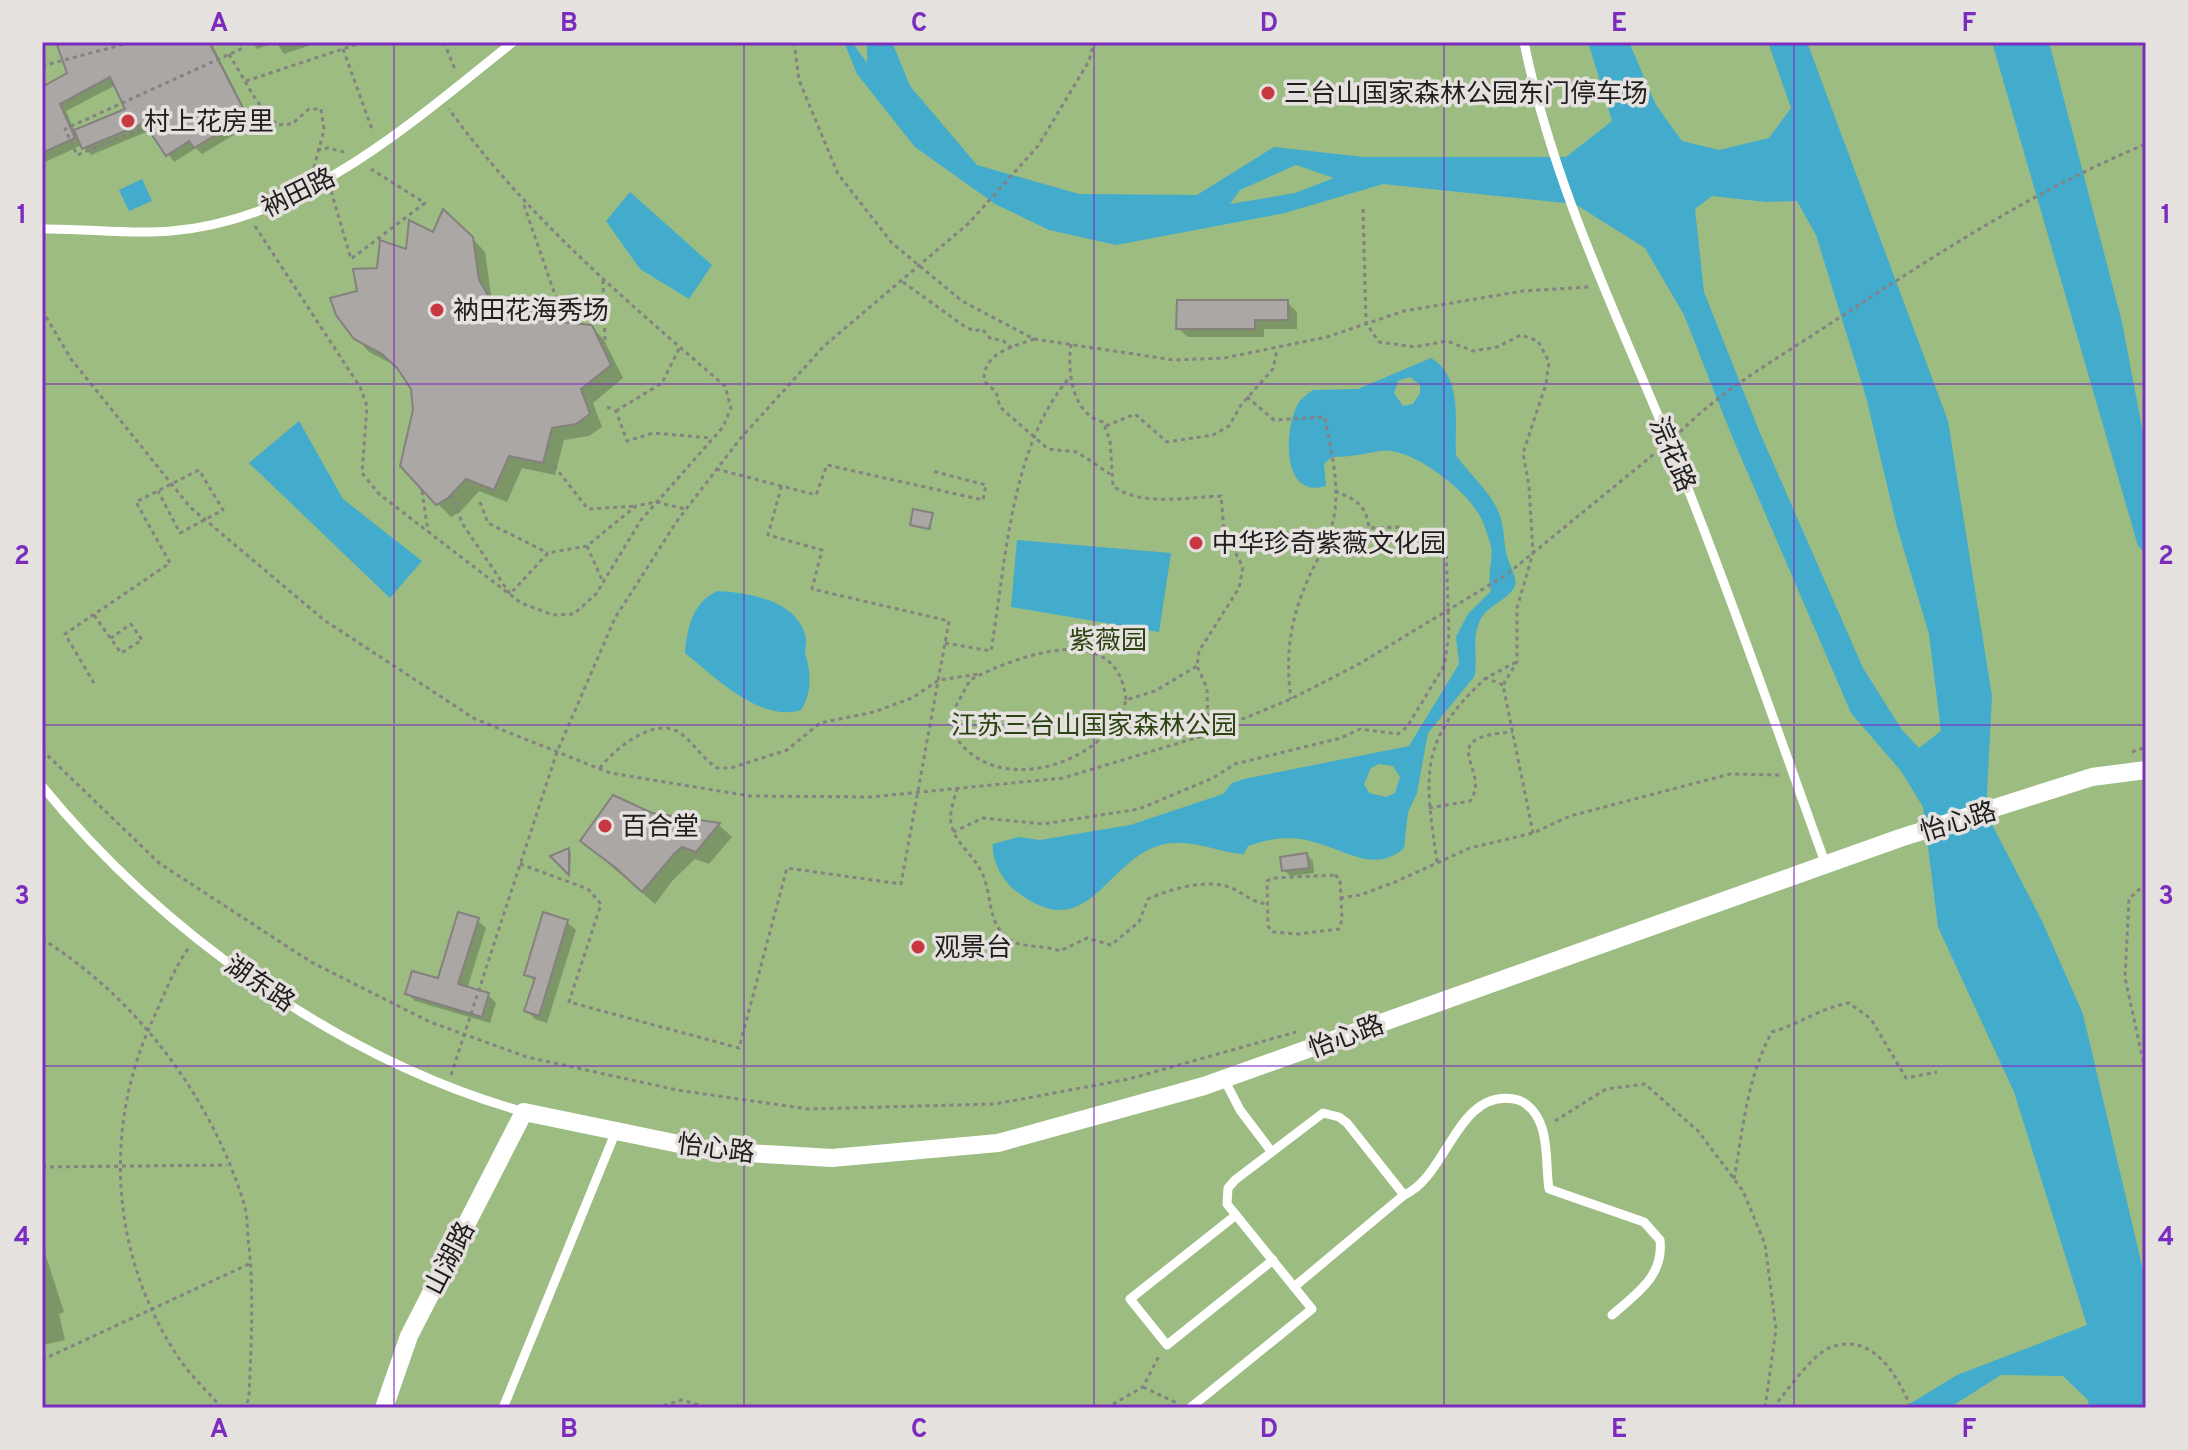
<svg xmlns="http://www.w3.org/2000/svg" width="2188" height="1450" viewBox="0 0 2188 1450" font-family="Overpass,'Noto Sans SC',sans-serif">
<rect width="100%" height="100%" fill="#e5e1df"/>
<rect fill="#9cbc82" x="42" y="42" width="2104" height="1366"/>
<g fill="#43abcc" fill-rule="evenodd">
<path d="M844 42H852L867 63V42H892L910 86 977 165 1079 194 1197 195 1274 147 1363 157H1566L1612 121 1588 42H1629L1656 105 1682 141 1719 150 1769 138 1791 108 1768 42H1807L1948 421 1992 696 1986 813 2042 921 2083 1014 2146 1283V1408H2089L2088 1400 2063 1376 2001 1375 1949 1408H1903L1957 1375 2087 1325 2014 1092 1938 927 1923 807 1901 771 1851 713 1731 434 1684 315 1645 248 1575 204 1383 184 1285 213 1116 245 1049 230 995 204 915 147 857 74ZM1296 165 1334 178 1295 193 1230 204 1240 190ZM1712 196 1766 202 1797 201 1816 235 1866 397 1897 527 1929 634 1941 731 1919 748 1902 730 1863 668 1760 433 1704 292 1695 209Z"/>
<polygon points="1992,42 2049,42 2122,322 2146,449 2146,553 2138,546"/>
<polygon points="142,179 152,201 129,211 119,190"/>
<polygon points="630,192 712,265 689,299 640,269 606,221"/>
<path d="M1431 358C1464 378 1454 423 1456 455 1470 476 1492 492 1500 516 1505 529 1503 545 1508 559 1510 567 1519 579 1514 588 1505 602 1485 606 1479 623 1471 642 1479 660 1474 677L1428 733 1417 793 1408 812 1404 848C1374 875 1343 848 1310 841 1287 835 1270 839 1248 846L1244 854C1215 852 1190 837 1161 845 1105 860 1088 948 1016 891 1003 882 991 859 993 844L1019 837 1040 840 1130 825 1223 794 1232 783 1244 779 1409 746 1459 664 1456 637 1468 614 1491 591C1486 572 1495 558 1490 543 1487 533 1483 519 1476 510 1462 487 1408 445 1380 451 1363 454 1349 457 1332 457L1324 464 1326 486C1283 499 1284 436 1296 408 1299 400 1306 395 1313 390L1358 389ZM1410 377 1420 385V393L1413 404 1403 406 1394 393 1398 381ZM1379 764 1393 766 1400 777 1395 793 1386 797 1369 793 1364 784 1371 768Z"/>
<polygon points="299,421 343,499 422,561 390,598 249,463"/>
<polygon points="1017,540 1171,553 1159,632 1011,607"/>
<path d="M718 591C749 593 798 600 806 638 807 644 804 650 806 656 811 675 812 692 801 710 760 723 714 676 685 653 687 628 693 601 718 591Z"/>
</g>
<g fill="#0003" fill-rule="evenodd">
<path d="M58 42H211L252 124 202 154 196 148 174 162 151 130 91 155 82 145 45 162 42 88 70 74ZM116 85 128 110 75 132 66 111Z"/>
<polygon points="251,42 320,42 284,54 276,42 257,49"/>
<polygon points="434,235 472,238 485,252 491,295 502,313 525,321 591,326 604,340 623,378 593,403 602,427 589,436 564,440 555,475 522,468 507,502 479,491 461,511 451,517 438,504 412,388 398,367 369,352 356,338 359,292 379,270"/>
<polygon points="1287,302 1297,312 1297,329 1264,329 1264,337 1188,337 1178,328"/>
<polygon points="932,515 931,530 912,524"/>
<polygon points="651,815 719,825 732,837 709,864 695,859 673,880 655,904 582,841"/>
<polygon points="569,850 571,852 570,874 558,863"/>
<polygon points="1307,855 1313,861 1314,873 1290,876 1284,870"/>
<polygon points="477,920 486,928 467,989 488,995 496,1003 490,1023 415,1001 407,993 439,981"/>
<polygon points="567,922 576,930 547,1023 535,1019 527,1011 536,983 527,974"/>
<polygon points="42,1244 64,1312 59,1314 65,1340 43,1345"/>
</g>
<g fill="#aba7a5" stroke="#85817f" stroke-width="2">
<polygon points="56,42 209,42 247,116 194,148 189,141 166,156 144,123 82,149 74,130 125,109 110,77 60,104 75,138 42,153 42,87 67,73"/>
<polygon points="443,209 473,237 479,280 492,302 507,315 525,319 592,325 611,365 581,389 590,414 576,424 552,428 543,463 509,456 494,490 466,479 448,498 436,505 400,466 413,410 411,389 397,368 382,354 354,339 336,315 330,298 357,291 353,269 377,268 380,240 406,249 409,220 433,232"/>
<polygon points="1177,300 1288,300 1288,320 1255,320 1255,329 1176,329"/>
<polygon points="913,509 933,513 929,529 910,525"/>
<polygon points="613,795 652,813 720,823 696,852 682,847 674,854 642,892 616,868 580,841"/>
<polygon points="569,848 569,875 550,856"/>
<polygon points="1307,853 1309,868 1282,871 1280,857"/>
<polygon points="458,912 479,918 458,984 489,993 482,1017 405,994 412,971 438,978"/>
<polygon points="543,912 568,920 539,1016 524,1011 535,978 524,975"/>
</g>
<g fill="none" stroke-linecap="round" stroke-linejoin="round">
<g stroke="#858281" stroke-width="3" stroke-dasharray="4 4" stroke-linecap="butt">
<polyline points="444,42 456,72"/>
<polyline points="794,42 799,80 838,174 892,243 962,301 1034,339 1174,360 1224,358 1327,337 1404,311 1523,291 1590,287"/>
<polyline points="343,49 373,132"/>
<polyline points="229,54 256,100 277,125 292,124 309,109 321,109 324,130 313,171"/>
<polyline points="42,66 132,42"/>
<polyline points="246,81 364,42"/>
<polyline points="141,129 77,155 65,129 243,48 240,42"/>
<polyline points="317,150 328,148 344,152"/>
<polyline points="331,191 351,259 425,203 371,169"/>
<polyline points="524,205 562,315"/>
<polyline points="1363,209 1366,323 1379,342 1415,347 1447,341 1473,351 1497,347 1521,335 1538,341 1549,362 1546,384 1523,453 1529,486 1533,553 1517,608 1517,662 1503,685 1533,833"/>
<path d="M255 226 360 387 367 406 362 473 379 494 521 603 553 615 574 614 596 594 641 520 723 427 731 408 725 386C626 301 526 216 449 109"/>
<polyline points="603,280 605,340"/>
<polyline points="903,282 964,326 974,331 982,329 991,339 1002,340 1012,348"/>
<polyline points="42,310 71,359 190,507 324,620 475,719 610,773 750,796 870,797 1063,778 1199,737 1291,699 1359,664 1506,575 1659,450"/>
<path d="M1034 339C1012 347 983 353 984 381L996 392 1000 407 1048 449 1077 452 1110 474"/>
<path d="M1071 344C1067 370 1072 415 1103 422L1110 440 1113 486C1141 507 1188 497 1221 496L1224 531 1243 567 1239 588 1199 651 1197 666 1207 688 1208 734"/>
<path d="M1247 397 1274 420 1325 417C1330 447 1339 480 1335 510 1332 535 1318 557 1308 579 1290 620 1285 655 1291 699"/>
<polyline points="607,407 616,411 627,441 653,433 712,438"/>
<polyline points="616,411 662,383 679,349"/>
<polyline points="1106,426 1135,414 1167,442 1213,435 1229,426 1241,405 1273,369 1277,350"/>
<path d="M1680 432C1724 388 1777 359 1828 325 1931 258 2032 191 2146 144"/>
<polyline points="554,466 588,509 636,506"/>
<polyline points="716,469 816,495 827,465 983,500 986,485 932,471"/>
<polyline points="422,491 428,531"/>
<path d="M1335 491C1356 500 1366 504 1369 528"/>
<polyline points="452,494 462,523 510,594 548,553 587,546 636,506 656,502 685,509"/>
<polyline points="480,502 488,523 548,553"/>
<polyline points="587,546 603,582"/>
<polyline points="1321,552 1369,528 1401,527"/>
<polyline points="94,615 121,653 142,640 131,624 111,638"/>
<path d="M945 643 991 651C1006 563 1010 446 1070 377"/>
<polyline points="94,683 65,634 170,563 136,502 199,470 223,510 180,533 158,491"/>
<polyline points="1503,685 1486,678 1516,662"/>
<path d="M1126 700C1118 617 1016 656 970 680L956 706 953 732C990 801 1107 766 1126 700L1155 691 1197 666"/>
<polyline points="42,750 159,863 311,962 430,1022 527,1057 677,1090 808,1109 995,1104 1129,1079 1296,1032"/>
<polyline points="2132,752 2146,747"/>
<path d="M600 768C613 750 655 715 680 733 694 743 703 759 717 768H731L787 750 820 723 874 712 912 698 939 680 979 674"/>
<path d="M957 788C954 801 947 817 953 830 958 845 974 856 981 871 994 896 985 925 1012 941 1024 948 1045 945 1060 951L1087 938 1111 945 1139 922 1148 899C1170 889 1208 878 1232 888 1245 894 1251 902 1267 904"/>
<path d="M1429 808 1470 801C1493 770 1430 737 1513 732"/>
<polyline points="953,832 983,818 1043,824 1139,809 1213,778 1235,764 1341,738 1360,729 1398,734 1407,727 1444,666 1449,634 1446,547"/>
<path d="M1437 862C1425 777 1417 741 1486 678"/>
<polyline points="520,864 588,889 601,904 569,1002 739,1048 787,868 901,884 949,621 812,589 822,550 768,535 782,484"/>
<polygon points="1335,875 1340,879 1342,920 1339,929 1299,934 1272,932 1268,926 1267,881 1273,878"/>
<polyline points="2146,883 2129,899 2125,978 2146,1074"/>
<polyline points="1340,898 1360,895 1395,882 1470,848 1533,833 1570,816 1730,774 1781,775"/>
<path d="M42 939C136 997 212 1098 244 1204 248 1217 247 1233 249 1246 254 1297 251 1346 249 1398L245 1408"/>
<path d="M188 949C174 968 165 993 155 1015 102 1126 110 1254 178 1357 190 1375 207 1391 222 1408"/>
<polyline points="451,1075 557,752 615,618 677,521 740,439 824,346 969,223 1038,146 1089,61 1094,42"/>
<polyline points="1555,1121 1606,1089 1645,1084 1698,1131 1743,1191 1765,1244 1776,1329 1765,1408"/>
<polyline points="42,1167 227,1165"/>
<path d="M1734 1179C1743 1129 1747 1077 1772 1032 1800 1024 1820 1008 1849 1003L1871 1019 1906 1078 1937 1072"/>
<polyline points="42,1360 249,1264"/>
<polyline points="1143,1387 1179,1404"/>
<polyline points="656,1408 682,1400 709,1408"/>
<polyline points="1106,1408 1143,1387 1160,1354"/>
<path d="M1773 1408C1785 1393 1812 1355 1829 1348 1872 1330 1898 1376 1911 1408"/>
</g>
<g stroke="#fff" stroke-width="9">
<path d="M1524 42C1555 196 1627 334 1684 479 1735 606 1779 736 1826 865"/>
<path d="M42 229C84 228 129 235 171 231 305 220 412 122 513 42"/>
<path d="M42 786C162 933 340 1060 524 1112"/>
<polyline points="1224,1079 1240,1110 1271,1151"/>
<polyline points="1236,1215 1130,1299 1167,1345 1273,1260"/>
<polyline points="1294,1287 1404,1195"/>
<polyline points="503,1408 616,1131"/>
<path d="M1190 1408 1312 1309 1227 1204 1228 1188 1235 1180 1323 1113 1339 1117 1347 1123 1404 1195C1447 1177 1457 1089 1514 1099 1528 1101 1538 1115 1542 1128 1548 1146 1546 1170 1549 1189L1644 1222 1660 1240C1664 1276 1637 1293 1612 1315"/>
</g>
<polyline stroke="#fff" stroke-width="18" points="384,1408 409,1336 524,1112 713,1151 832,1158 998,1143 1204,1086 1900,838 2092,777 2146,770"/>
</g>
<path fill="none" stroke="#7b2cbf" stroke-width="2" stroke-opacity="0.55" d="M394 42V1408M744 42V1408M1094 42V1408M1444 42V1408M1794 42V1408M42 384H2146M42 725H2146M42 1066H2146"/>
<g fill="#c83840" stroke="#e5e1df" stroke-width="3">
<circle cx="1268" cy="93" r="8"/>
<circle cx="128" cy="121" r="8"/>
<circle cx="437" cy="310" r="8"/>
<circle cx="1196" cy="543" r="8"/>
<circle cx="605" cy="826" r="8"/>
<circle cx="918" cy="947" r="8"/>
</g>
<g text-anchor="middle" stroke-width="7" stroke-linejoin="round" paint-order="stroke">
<g font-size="26" fill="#201f1e" stroke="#e5e1df" text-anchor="start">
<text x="1284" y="102">三台山国家森林公园东门停车场</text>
<text x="144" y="130">村上花房里</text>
<text x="453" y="319">衲田花海秀场</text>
<text x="1212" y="552">中华珍奇紫薇文化园</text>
<text x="621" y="835">百合堂</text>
<text x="934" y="956">观景台</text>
</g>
<g font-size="26" fill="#201f1e" stroke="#e5e1df">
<text transform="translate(298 192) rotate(-26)" y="9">衲田路</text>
<text transform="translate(1673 454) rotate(67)" y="9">浣花路</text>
<text transform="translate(1958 821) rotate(-17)" y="9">怡心路</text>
<text transform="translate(260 983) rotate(34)" y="9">湖东路</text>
<text transform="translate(1346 1036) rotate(-20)" y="9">怡心路</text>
<text transform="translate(716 1148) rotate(7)" y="9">怡心路</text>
<text transform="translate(449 1258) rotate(-63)" y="9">山湖路</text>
</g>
<g font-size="26" fill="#2b4412" stroke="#e5e1df">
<text x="1108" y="649">紫薇园</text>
<text x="1094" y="734">江苏三台山国家森林公园</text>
</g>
</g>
<rect width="2188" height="1450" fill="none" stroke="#e5e1df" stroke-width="88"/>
<rect x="44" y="44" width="2100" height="1362" fill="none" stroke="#7b2cbf" stroke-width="3"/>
<g font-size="26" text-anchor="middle" font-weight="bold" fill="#7b2cbf">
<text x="219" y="31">A</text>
<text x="569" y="31">B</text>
<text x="919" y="31">C</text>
<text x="1269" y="31">D</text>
<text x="1619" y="31">E</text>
<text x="1969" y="31">F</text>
<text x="22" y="223">1</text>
<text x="2166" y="223">1</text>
<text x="22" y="564">2</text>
<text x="2166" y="564">2</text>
<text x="22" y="904">3</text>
<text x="2166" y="904">3</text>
<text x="22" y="1245">4</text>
<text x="2166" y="1245">4</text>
<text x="219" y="1437">A</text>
<text x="569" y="1437">B</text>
<text x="919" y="1437">C</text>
<text x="1269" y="1437">D</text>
<text x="1619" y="1437">E</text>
<text x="1969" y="1437">F</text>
</g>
</svg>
